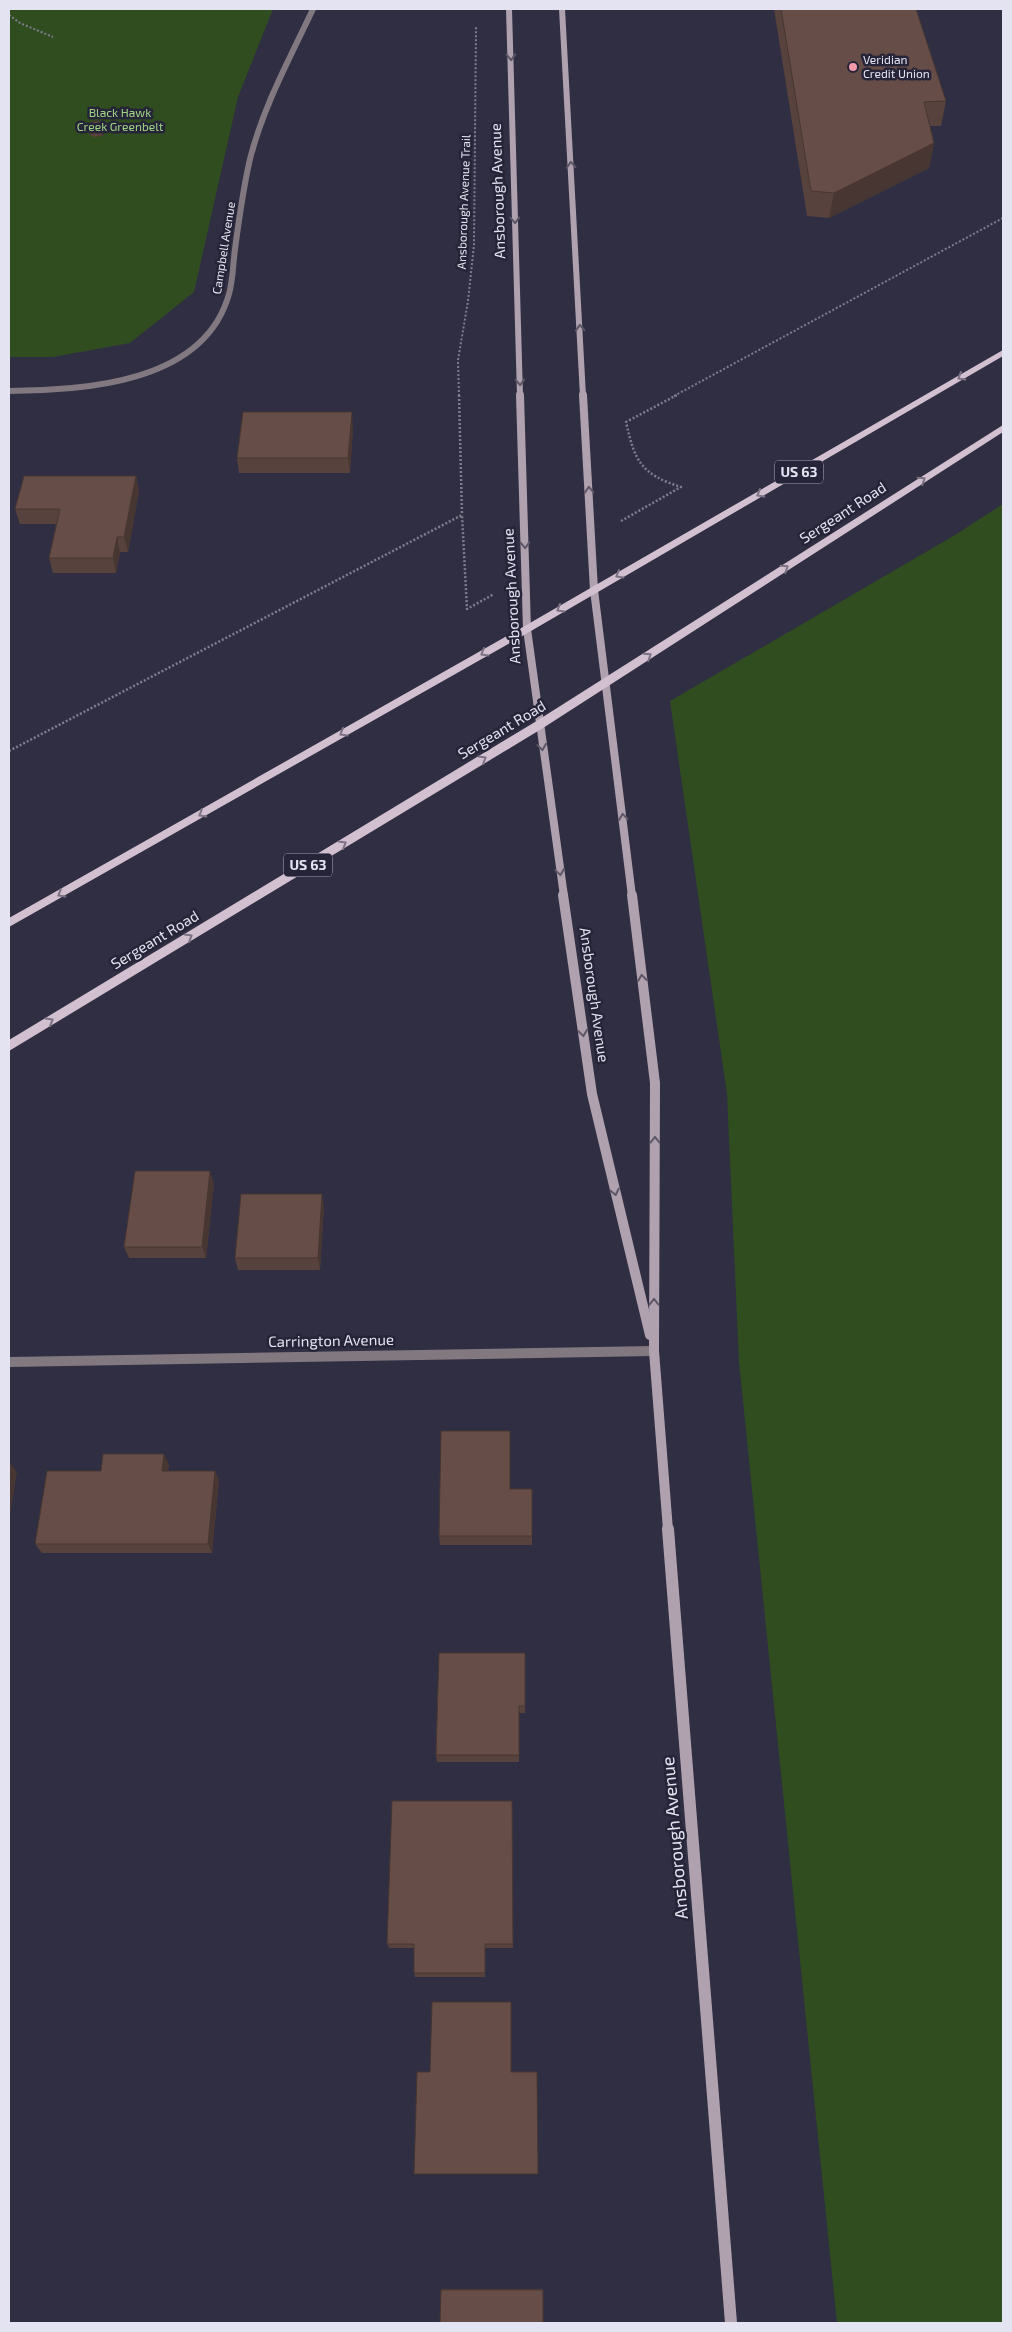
<svg xmlns="http://www.w3.org/2000/svg" width="1012" height="2332" viewBox="0 0 1012 2332" font-family="'Exo 2',sans-serif">
<rect width="100%" height="100%" fill="#302e42"/>
<g fill="#304d20">
<polygon points="9,9 273,9 238,97 194,292 130,343 53,357 9,357"/>
<polygon points="1003,504 1003,2323 837,2323 739,1362 727,1094 670,701 955,535"/>
</g>
<g fill="none" stroke-linecap="round" stroke-linejoin="round">
<g stroke="#7f7e8f" stroke-width="2" stroke-dasharray="2 2" stroke-linecap="butt">
<polyline points="9,15 20,23 53,37"/>
<polyline points="459,396 458,360 468,301 474,245 476,27"/>
<polyline points="674,396 1003,218"/>
</g>
<g stroke="#7f7e8f" stroke-width="2.5" stroke-dasharray="2 2" stroke-linecap="butt">
<polyline points="459,395 462,515"/>
<path d="M621 521 681 487C641 474 635 462 626 422L677 395"/>
<polyline points="9,751 462,515 467,609 494,594"/>
</g>
<path stroke="#827880" stroke-width="6" d="M9 391C84 390 204 384 229 294 233 280 233 264 235 249 239 219 243 189 250 159 263 107 290 58 313 9"/>
<polyline stroke="#827880" stroke-width="10" points="9,1362 654,1351"/>
<g stroke="#afa1ae" stroke-width="6">
<polyline points="509,9 520,396"/>
<polyline points="562,9 583,396"/>
</g>
<g stroke="#afa1ae" stroke-width="8">
<polyline points="520,395 527,629 564,896"/>
<polyline points="583,395 594,590 632,896"/>
</g>
<g stroke="#afa1ae" stroke-width="10">
<polyline points="563,895 592,1094 650,1335"/>
<polyline points="632,895 655,1083 654,1351 668,1530"/>
</g>
<polyline stroke="#afa1ae" stroke-width="12" points="668,1529 731,2323"/>
<g fill="#d2c0d0" fill-rule="evenodd">
<polygon points="1003,350 1003,356 531,631 9,927 9,918 523,627"/>
<polygon points="1003,425 1003,432 543,728 9,1051 9,1040 535,722"/>
</g>
</g>
<g fill="#58423d">
<polygon points="774,9 916,9 946,101 941,126 930,126 934,143 929,168 829,218 807,216"/>
<polygon points="104,124 105,132 102,136 94,137 89,134 87,126"/>
<polygon points="353,427 350,473 239,473 237,458"/>
<polygon points="136,476 139,491 128,552 120,552 116,573 53,573 49,558 56,524 20,524 15,509"/>
<polygon points="214,1183 206,1258 129,1258 124,1247"/>
<polygon points="324,1206 320,1270 238,1270 235,1258"/>
<polygon points="169,1464 168,1471 215,1471 219,1480 212,1553 42,1553 35,1544 101,1471"/>
<polygon points="510,1489 532,1536 532,1545 440,1545 439,1536"/>
<polygon points="439,1653 525,1706 525,1713 519,1713 519,1762 437,1762 436,1755"/>
<polygon points="512,1801 513,1948 485,1948 485,1977 415,1977 414,1973 414,1948 389,1948 387,1944"/>
<polygon points="442,2289 542,2289 543,2290 441,2290"/>
</g>
<g fill="#473632">
<polygon points="104,124 105,132 102,136 101,128"/>
<polygon points="934,143 929,168 829,218 834,193"/>
<polygon points="352,412 353,427 350,473 348,458"/>
<polygon points="136,476 139,491 128,552 124,537"/>
<polygon points="117,537 120,552 116,573 113,558"/>
<polygon points="210,1171 214,1183 206,1258 202,1247"/>
<polygon points="322,1194 324,1206 320,1270 318,1258"/>
<polygon points="164,1454 169,1464 167,1480 162,1471"/>
<polygon points="10,1463 17,1472 9,1521 9,1473"/>
<polygon points="215,1471 219,1480 212,1553 208,1544"/>
</g>
<g fill="#664d47" stroke="#473632">
<polygon points="781,9 916,9 946,101 924,102 934,143 834,193 811,191"/>
<polygon points="99,121 104,124 101,128 92,129 87,126 91,122"/>
<polygon points="243,412 352,412 348,458 237,458"/>
<polygon points="24,476 136,476 124,537 117,537 113,558 49,558 60,509 15,509"/>
<polygon points="135,1171 210,1171 202,1247 124,1247"/>
<polygon points="241,1194 322,1194 318,1258 235,1258"/>
<polygon points="441,1431 510,1431 510,1489 532,1489 532,1536 439,1536"/>
<polygon points="103,1454 164,1454 162,1471 215,1471 208,1544 35,1544 47,1471 101,1471"/>
<polygon points="9,1463 10,1463 9,1473"/>
<polygon points="439,1653 525,1653 525,1706 519,1706 519,1755 436,1755"/>
<polygon points="392,1801 512,1801 513,1944 485,1944 485,1973 414,1973 414,1944 387,1944"/>
<polygon points="432,2002 511,2002 511,2072 537,2072 538,2174 414,2174 417,2072 430,2072"/>
<polygon points="441,2290 543,2290 543,2323 440,2323"/>
</g>
<defs><path id="oneway-chevron" d="M-2-3.5L2.5 0L-2 3.5" fill="none" stroke-width="1.6" stroke-linecap="round" stroke-linejoin="round" transform="scale(1.25)"/></defs>
<g stroke="#5d5667">
<use href="#oneway-chevron" transform="translate(511 57) rotate(88)"/>
<use href="#oneway-chevron" transform="translate(571 165) rotate(-93)"/>
<use href="#oneway-chevron" transform="translate(515 220) rotate(88)"/>
<use href="#oneway-chevron" transform="translate(580 328) rotate(-93)"/>
<use href="#oneway-chevron" transform="translate(520 382) rotate(88)"/>
<use href="#oneway-chevron" transform="translate(589 490) rotate(-93)"/>
<use href="#oneway-chevron" transform="translate(525 545) rotate(88)"/>
<use href="#oneway-chevron" transform="translate(542 747) rotate(82)"/>
<use href="#oneway-chevron" transform="translate(623 817) rotate(-97)"/>
<use href="#oneway-chevron" transform="translate(560 872) rotate(82)"/>
<use href="#oneway-chevron" transform="translate(642 978) rotate(-97)"/>
<use href="#oneway-chevron" transform="translate(583 1033) rotate(82)"/>
<use href="#oneway-chevron" transform="translate(655 1140) rotate(-90)"/>
<use href="#oneway-chevron" transform="translate(615 1192) rotate(77)"/>
<use href="#oneway-chevron" transform="translate(654 1302) rotate(-90)"/>
</g>
<g stroke="#7c7284">
<use href="#oneway-chevron" transform="translate(961 377) rotate(150)"/>
<use href="#oneway-chevron" transform="translate(922 480) rotate(-33)"/>
<use href="#oneway-chevron" transform="translate(760 494) rotate(150)"/>
<use href="#oneway-chevron" transform="translate(785 568) rotate(-33)"/>
<use href="#oneway-chevron" transform="translate(619 575) rotate(150)"/>
<use href="#oneway-chevron" transform="translate(560 609) rotate(150)"/>
<use href="#oneway-chevron" transform="translate(484 653) rotate(150)"/>
<use href="#oneway-chevron" transform="translate(648 656) rotate(-33)"/>
<use href="#oneway-chevron" transform="translate(343 733) rotate(150)"/>
<use href="#oneway-chevron" transform="translate(483 759) rotate(-31)"/>
<use href="#oneway-chevron" transform="translate(202 814) rotate(150)"/>
<use href="#oneway-chevron" transform="translate(343 844) rotate(-31)"/>
<use href="#oneway-chevron" transform="translate(61 894) rotate(150)"/>
<use href="#oneway-chevron" transform="translate(189 937) rotate(-31)"/>
<use href="#oneway-chevron" transform="translate(50 1021) rotate(-31)"/>
</g>
<circle fill="#f39aaa" stroke="#262438" stroke-width="2" cx="853" cy="67" r="5"/>
<g text-anchor="middle" stroke-width="5" stroke-linejoin="round" paint-order="stroke">
<g font-size="12" fill="#e4e3f1" stroke="#262438" text-anchor="start">
<text x="863" y="64">Veridian<tspan x="863" dy="14">Credit Union</tspan></text>
</g>
<g font-size="12" fill="#9fd583" stroke="#262438">
<text x="120" y="117">Black Hawk<tspan x="120" dy="14">Creek Greenbelt</tspan></text>
</g>
<g font-size="12" fill="#e4e3f1" stroke="#262438">
<text transform="translate(464 202) rotate(-88)" y="4">Ansborough Avenue Trail</text>
<text transform="translate(224 248) rotate(-81)" y="4">Campbell Avenue</text>
</g>
<g fill="#262438" stroke="#abaaba" stroke-width="1">
<rect x="775" y="460.5" width="48" height="23" rx="4"/>
<rect x="284" y="853.5" width="48" height="23" rx="4"/>
</g>
<g font-size="14" font-weight="bold" fill="#e4e3f1">
<text x="799" y="477">US 63</text>
<text x="308" y="870">US 63</text>
</g>
<g font-size="15" fill="#e4e3f1" stroke="#262438">
<text transform="translate(498 191) rotate(-92)" y="5">Ansborough Avenue</text>
<text transform="translate(843 513) rotate(-33)" y="5">Sergeant Road</text>
<text transform="translate(512 596) rotate(-93)" y="5">Ansborough Avenue</text>
<text transform="translate(502 730) rotate(-31)" y="5">Sergeant Road</text>
<text transform="translate(155 940) rotate(-31)" y="5">Sergeant Road</text>
<text transform="translate(594 995) rotate(82)" y="5">Ansborough Avenue</text>
<text transform="translate(331 1341) rotate(-1)" y="5">Carrington Avenue</text>
</g>
<g font-size="18" fill="#e4e3f1" stroke="#262438">
<text transform="translate(675 1838) rotate(-95)" y="6">Ansborough Avenue</text>
</g>
</g>
<rect width="1012" height="2332" fill="none" stroke="#e4e3f1" stroke-width="20"/>
</svg>
